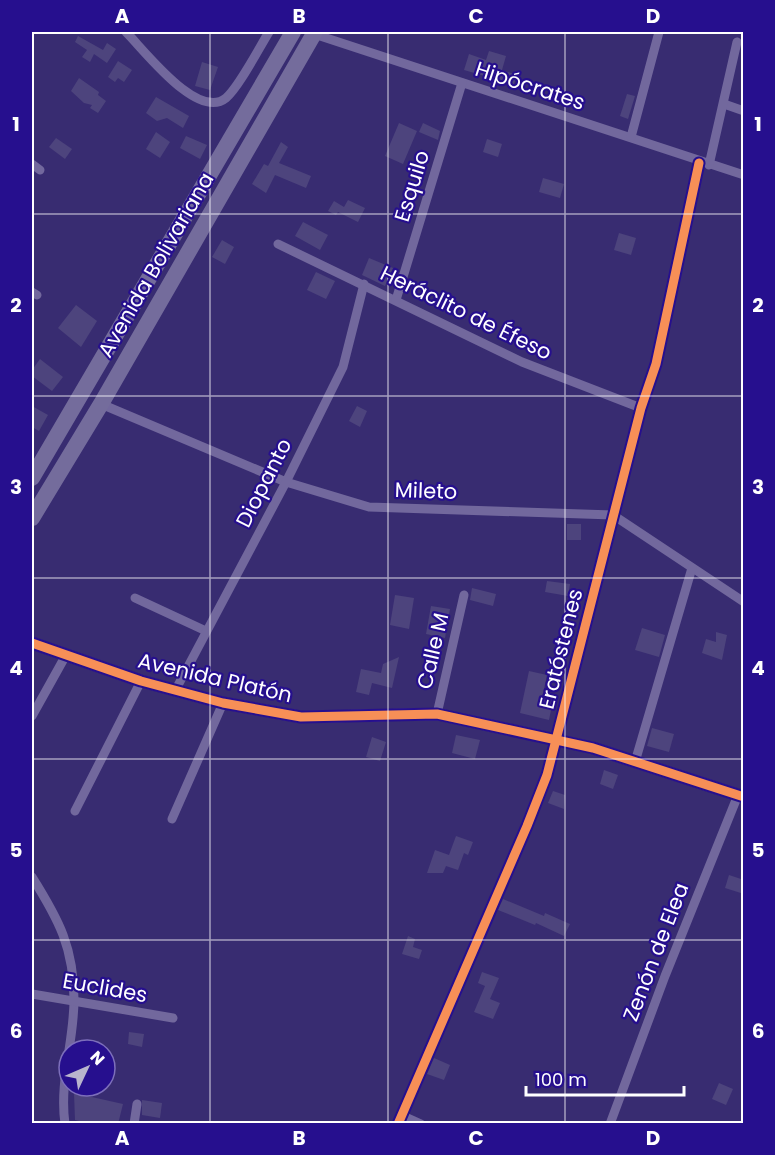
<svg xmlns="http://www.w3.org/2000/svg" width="775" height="1155" viewBox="0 0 775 1155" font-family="Poppins,sans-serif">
<rect width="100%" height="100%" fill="#382c71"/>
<g fill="#4d447d">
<polygon points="78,36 103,50 107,43 116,49 107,63 94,54 90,62 82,57 87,50 75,42"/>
<polygon points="489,51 506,56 502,70 517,75 513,87 502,81 464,70 469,54 486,60"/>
<polygon points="118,61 132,70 124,82 118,78 115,82 108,77"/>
<polygon points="202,62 218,67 210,90 195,86"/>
<polygon points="79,78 99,92 98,95 106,101 98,113 90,108 92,105 84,103 71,91"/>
<polygon points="627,94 635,96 628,119 620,116"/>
<polygon points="156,97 189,116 183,128 167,118 157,121 146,113"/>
<polygon points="399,123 417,131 403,164 385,156"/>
<polygon points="423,123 440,131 438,140 419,132"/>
<polygon points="156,132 170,142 160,158 146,149"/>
<polygon points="186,136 207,145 200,159 180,148"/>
<polygon points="56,138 72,149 65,159 49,147"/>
<polygon points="487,139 502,144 498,157 483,152"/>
<polygon points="281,142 288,147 279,163 311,176 306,188 275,175 266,193 252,184 264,164 268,166"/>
<polygon points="543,178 564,184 560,198 539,192"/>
<polygon points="348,200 365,208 358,222 338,212 336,215 328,211 334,201 344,207"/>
<polygon points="303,222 328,235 320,250 295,236"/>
<polygon points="619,233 636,238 631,255 614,250"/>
<polygon points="222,240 234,247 225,264 212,257"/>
<polygon points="369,258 393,268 385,286 362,275"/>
<polygon points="316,272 335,281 326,299 307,290"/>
<polygon points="76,305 97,321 81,347 58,328"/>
<polygon points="40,359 63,377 52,391 32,376 32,370"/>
<polygon points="32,406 48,415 39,431 32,427"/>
<polygon points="357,406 367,411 360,427 349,421"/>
<rect x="567" y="524" width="14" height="16"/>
<polygon points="547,581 570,584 568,596 545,592"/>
<polygon points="472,588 496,594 493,606 470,600"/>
<polygon points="395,595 414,598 409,629 390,625"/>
<polygon points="431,606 450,609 445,638 426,634"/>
<polygon points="642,628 665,635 659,657 635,650"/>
<polygon points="716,632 727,635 722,660 702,653 706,639 716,642"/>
<polygon points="399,657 392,688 372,683 369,695 356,692 361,669 381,673 383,664"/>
<polygon points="529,671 547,675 542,698 553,700 549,720 520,713"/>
<polygon points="652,728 674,734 669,752 647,746"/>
<polygon points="456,735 480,740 475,759 452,753"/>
<polygon points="372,737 386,742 380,761 366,757"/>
<polygon points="604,770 618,775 613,789 600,784"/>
<polygon points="553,791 565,795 564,809 548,803"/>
<polygon points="456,836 473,842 468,855 464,853 458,870 446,866 443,873 427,873 435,850 449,855"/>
<polygon points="729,875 744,880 744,894 725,888"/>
<polygon points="503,899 544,916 545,913 570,924 564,936 536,923 535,925 498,910"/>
<polygon points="408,936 415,939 413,947 422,950 419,959 402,954"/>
<polygon points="482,972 499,978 490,999 500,1003 493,1019 474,1012 485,986 478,983"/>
<polygon points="129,1032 144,1034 142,1047 128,1044"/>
<polygon points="434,1058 450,1065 444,1080 427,1074"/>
<polygon points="719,1083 733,1089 726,1105 712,1099"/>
<polygon points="74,1093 123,1104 118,1124 92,1124 75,1120"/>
<polygon points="142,1100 162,1103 160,1118 142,1115"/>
</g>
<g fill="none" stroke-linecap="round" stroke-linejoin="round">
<g stroke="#72689d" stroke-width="9">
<path d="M126 32C145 51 198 121 226 98 239 87 259 48 269 32"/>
<polyline points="311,33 744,175"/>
<polyline points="724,104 744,111"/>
<polyline points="631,137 659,32"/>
<polyline points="32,164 40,170"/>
<polyline points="709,165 737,42"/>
<polyline points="278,244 522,362 641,408"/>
<polyline points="32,292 37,295"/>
<polyline points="396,300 462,83"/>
<polyline points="101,404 286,482 369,507 613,515 744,602"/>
<polyline points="135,598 206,631"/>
<polyline points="175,691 286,482 343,367 364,284"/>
<polyline points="437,714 464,595"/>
<polyline points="32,716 66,655"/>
<polyline points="635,762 692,568"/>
<polyline points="75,811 141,681"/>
<polyline points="172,819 223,703"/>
<path d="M32 877C59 920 74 948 74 1000 74 1042 59 1081 65 1124"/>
<polyline points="32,994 173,1018"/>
<polyline points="401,1115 421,1124"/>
<polyline points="134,1124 137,1104"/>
<polyline points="398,1124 527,826 547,775 641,408 656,364 699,163"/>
<polyline points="610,1124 665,976 738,795"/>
</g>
<polyline stroke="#786fa1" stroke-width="12" points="32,643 141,681 223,703 301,717 437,714 593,748 744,797"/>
<g stroke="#746c9c" stroke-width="16">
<polyline points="32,478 293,32"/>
<polyline points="32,518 101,404 315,32"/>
</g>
<defs>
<g id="cycleway">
<polyline points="32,643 141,681 223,703 301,717 437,714 593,748 744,797"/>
<polyline points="398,1124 527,826 547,775 641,408 656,364 699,163"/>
</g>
</defs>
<use href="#cycleway" stroke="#260f8e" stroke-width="13"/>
<use href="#cycleway" stroke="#f78f57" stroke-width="9"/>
</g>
<path fill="none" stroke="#fff" stroke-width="1.5" stroke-opacity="0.55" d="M210 32V1124M388 32V1124M565 32V1124M32 214H744M32 396H744M32 578H744M32 759H744M32 940H744"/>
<g text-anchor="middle" stroke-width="4.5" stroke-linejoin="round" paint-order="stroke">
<g font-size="21" fill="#fff" stroke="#260f8e">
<text transform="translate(530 86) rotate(18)" y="7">Hipócrates</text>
<text transform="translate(412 186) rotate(-73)" y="7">Esquilo</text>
<text transform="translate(156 265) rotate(-60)" y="7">Avenida Bolivariana</text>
<text transform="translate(466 313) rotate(26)" y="7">Heráclito de Éfeso</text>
<text transform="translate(264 483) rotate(-63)" y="7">Diopanto</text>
<text transform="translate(426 491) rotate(2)" y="7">Mileto</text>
<text transform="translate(561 649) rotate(-76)" y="7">Eratóstenes</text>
<text transform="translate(433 651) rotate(-77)" y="7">Calle M</text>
<text transform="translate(215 678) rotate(13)" y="7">Avenida Platón</text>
<text transform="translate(656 952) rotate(-69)" y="7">Zenón de Elea</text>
<text transform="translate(105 988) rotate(10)" y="7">Euclides</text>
</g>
</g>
<rect width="775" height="1155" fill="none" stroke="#260f8e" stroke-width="66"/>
<g transform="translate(87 1068) rotate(46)"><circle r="28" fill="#260f8e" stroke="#7d6fbb" stroke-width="1.5"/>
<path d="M0-4.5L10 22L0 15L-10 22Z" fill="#b9b5cd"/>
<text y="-9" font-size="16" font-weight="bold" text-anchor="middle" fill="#ffffff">N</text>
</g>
<path d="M526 1086v9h158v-9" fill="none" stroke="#ffffff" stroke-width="3"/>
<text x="535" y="1086" font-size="18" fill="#ffffff" stroke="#260f8e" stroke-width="4.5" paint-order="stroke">100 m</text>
<rect x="33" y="33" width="709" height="1089" fill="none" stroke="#fff" stroke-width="2"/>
<g font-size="20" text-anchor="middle" font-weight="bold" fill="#fff">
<text x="122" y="23">A</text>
<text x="299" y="23">B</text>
<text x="476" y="23">C</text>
<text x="653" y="23">D</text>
<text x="16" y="131">1</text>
<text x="758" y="131">1</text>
<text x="16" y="312">2</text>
<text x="758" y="312">2</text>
<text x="16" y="494">3</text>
<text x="758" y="494">3</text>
<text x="16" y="675">4</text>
<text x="758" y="675">4</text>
<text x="16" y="857">5</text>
<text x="758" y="857">5</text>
<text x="16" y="1038">6</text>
<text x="758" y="1038">6</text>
<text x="122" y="1145">A</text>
<text x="299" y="1145">B</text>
<text x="476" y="1145">C</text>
<text x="653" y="1145">D</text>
</g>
</svg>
